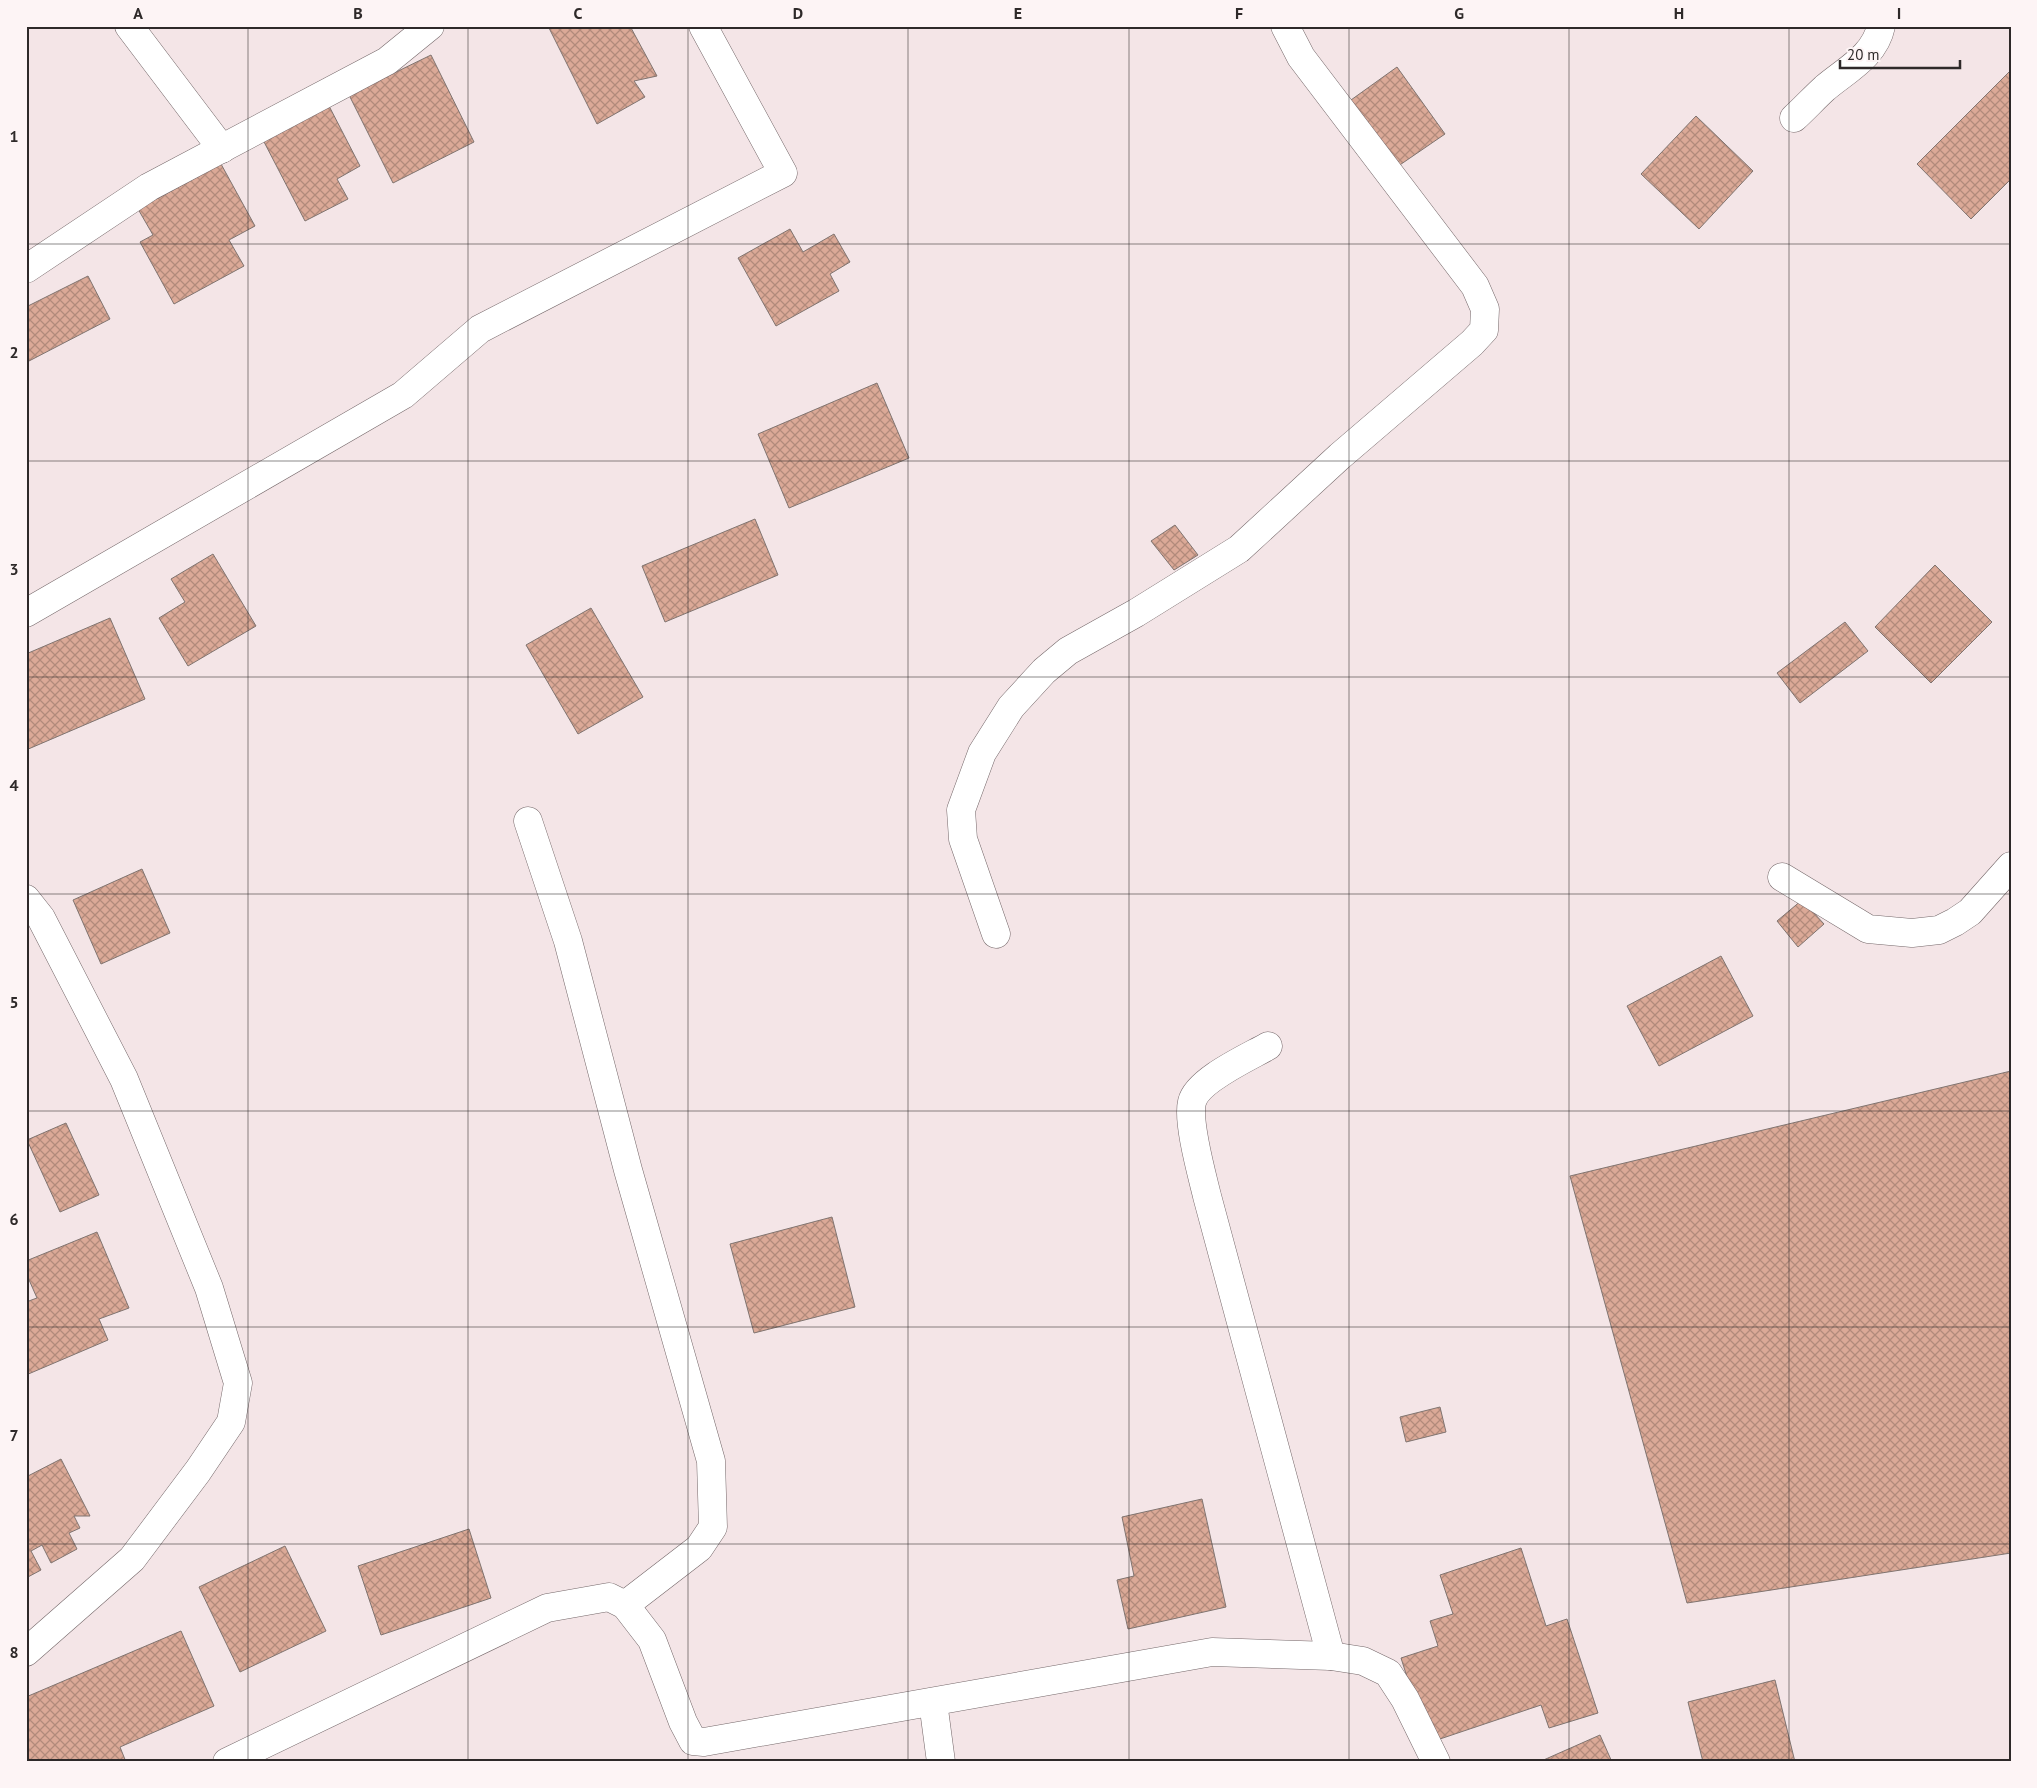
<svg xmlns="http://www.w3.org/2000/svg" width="2037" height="1788" viewBox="0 0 2037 1788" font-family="'PT Sans',sans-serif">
<defs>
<pattern id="building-cross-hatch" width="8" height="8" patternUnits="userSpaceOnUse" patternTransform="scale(1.25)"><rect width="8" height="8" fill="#dba997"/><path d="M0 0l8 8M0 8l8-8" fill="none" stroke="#b28a7b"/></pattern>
</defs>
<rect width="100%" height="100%" fill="#f4e5e7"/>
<g fill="url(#building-cross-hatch)" stroke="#807470">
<polygon points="548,26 630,26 657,76 634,81 645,97 597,124"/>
<polygon points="431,55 474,142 393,183 349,95"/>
<polygon points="1397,67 1445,134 1391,171 1344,105"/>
<polygon points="2011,70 2011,179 1971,219 1917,164"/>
<polygon points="328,104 360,166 337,179 348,199 305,221 262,138"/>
<polygon points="1696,116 1753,171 1699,229 1641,174"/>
<polygon points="221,164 255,226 229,240 244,266 174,304 140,242 153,235 138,209"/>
<polygon points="790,229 803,252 834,234 850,262 830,274 839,291 776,326 738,258"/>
<polygon points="88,276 110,319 29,361 26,356 26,307"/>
<polygon points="877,383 909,458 789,508 758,434"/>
<polygon points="755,519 778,575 665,622 642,566"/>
<polygon points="1175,525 1198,555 1174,570 1151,541"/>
<polygon points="213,554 256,626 188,666 159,618 185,602 171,579"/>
<polygon points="1935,565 1992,622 1931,683 1875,627"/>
<polygon points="591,608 643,697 578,734 526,645"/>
<polygon points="110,618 145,699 26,750 26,654"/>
<polygon points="1845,622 1868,651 1800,703 1777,673"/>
<polygon points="142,869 170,933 101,964 73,900"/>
<polygon points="1802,900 1824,924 1798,947 1777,921"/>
<polygon points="1721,956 1753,1016 1659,1066 1627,1006"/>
<polygon points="2011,1071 2011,1553 1687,1603 1570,1176"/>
<polygon points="66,1123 99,1195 60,1212 27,1140"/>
<polygon points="832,1217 855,1307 754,1333 730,1244"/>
<polygon points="97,1232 129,1308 99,1319 108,1340 26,1375 26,1302 37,1298 26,1273 26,1261"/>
<polygon points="1440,1407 1446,1432 1406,1442 1400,1417"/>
<polygon points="61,1459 90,1516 74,1516 80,1528 69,1533 77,1549 51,1563 42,1545 31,1551 41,1570 26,1578 26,1477"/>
<polygon points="1202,1499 1226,1607 1128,1629 1117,1580 1134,1576 1122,1517"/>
<polygon points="469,1529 491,1598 381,1635 358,1566"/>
<polygon points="285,1546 326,1631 240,1672 199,1587"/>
<polygon points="1521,1548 1546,1626 1567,1619 1598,1713 1549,1728 1541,1705 1428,1743 1401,1658 1438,1646 1430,1621 1453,1614 1440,1575"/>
<polygon points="181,1631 214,1706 120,1747 126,1762 26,1762 26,1697"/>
<polygon points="1775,1680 1795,1762 1703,1762 1688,1702"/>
<polygon points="1600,1735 1612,1762 1539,1762"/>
</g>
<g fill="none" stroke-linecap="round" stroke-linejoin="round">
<defs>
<g id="minor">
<polyline points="129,26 222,149"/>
<path d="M1794 118C1805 108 1814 98 1825 88 1846 70 1875 56 1881 26"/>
<polyline points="26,269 149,187 387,61 430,26"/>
<polyline points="26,613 403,395 480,329 783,173 703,26"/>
<polyline points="528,821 568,941 628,1170 711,1461 713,1527 699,1548 625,1605"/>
<polyline points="1782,877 1868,929 1912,933 1939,930 1955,922 1970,912 2011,866"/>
<polyline points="26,899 41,918 124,1079 209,1288 238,1383 231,1422 198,1471 132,1559 26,1652"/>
<polyline points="996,934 963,839 961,810 982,753 1011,707 1044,671 1068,651 1136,613 1239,549 1340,456 1472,343 1484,330 1485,309 1475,286 1301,57 1285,26"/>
<path d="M1268 1046C1249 1057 1197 1080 1192 1102 1187 1122 1202 1175 1207 1196L1331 1656"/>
<polyline points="933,1702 941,1762"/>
<polyline points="227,1762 547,1608 609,1597 625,1605 652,1640 683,1722 693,1741 704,1742 1212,1652 1331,1656 1363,1661 1388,1673 1405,1699 1436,1762"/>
</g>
</defs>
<use href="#minor" stroke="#75686a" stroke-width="29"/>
<use href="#minor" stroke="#fff" stroke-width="28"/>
</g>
<path fill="none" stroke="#2e2929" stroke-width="1" stroke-opacity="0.55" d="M248 26V1762M468 26V1762M688 26V1762M908 26V1762M1129 26V1762M1349 26V1762M1569 26V1762M1789 26V1762M26 244H2011M26 461H2011M26 677H2011M26 894H2011M26 1111H2011M26 1327H2011M26 1544H2011"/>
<rect width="2037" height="1788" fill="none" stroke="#fdf4f5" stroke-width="55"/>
<path d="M1840 60v8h120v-8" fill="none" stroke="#2e2929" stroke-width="2.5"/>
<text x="1847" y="60" font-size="15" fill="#2e2929" stroke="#fdf4f5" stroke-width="4" paint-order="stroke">20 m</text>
<rect x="28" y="28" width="1982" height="1732" fill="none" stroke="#2e2929" stroke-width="2"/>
<g font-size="16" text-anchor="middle" font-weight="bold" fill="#2e2929">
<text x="138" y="19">A</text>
<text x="358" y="19">B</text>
<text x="578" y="19">C</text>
<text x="798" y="19">D</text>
<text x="1018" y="19">E</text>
<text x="1239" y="19">F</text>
<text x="1459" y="19">G</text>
<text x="1679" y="19">H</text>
<text x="1899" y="19">I</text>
<text x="14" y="142">1</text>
<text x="14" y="358">2</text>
<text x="14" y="575">3</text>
<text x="14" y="791">4</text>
<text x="14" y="1008">5</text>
<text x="14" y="1225">6</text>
<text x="14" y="1441">7</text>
<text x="14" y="1658">8</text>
</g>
</svg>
